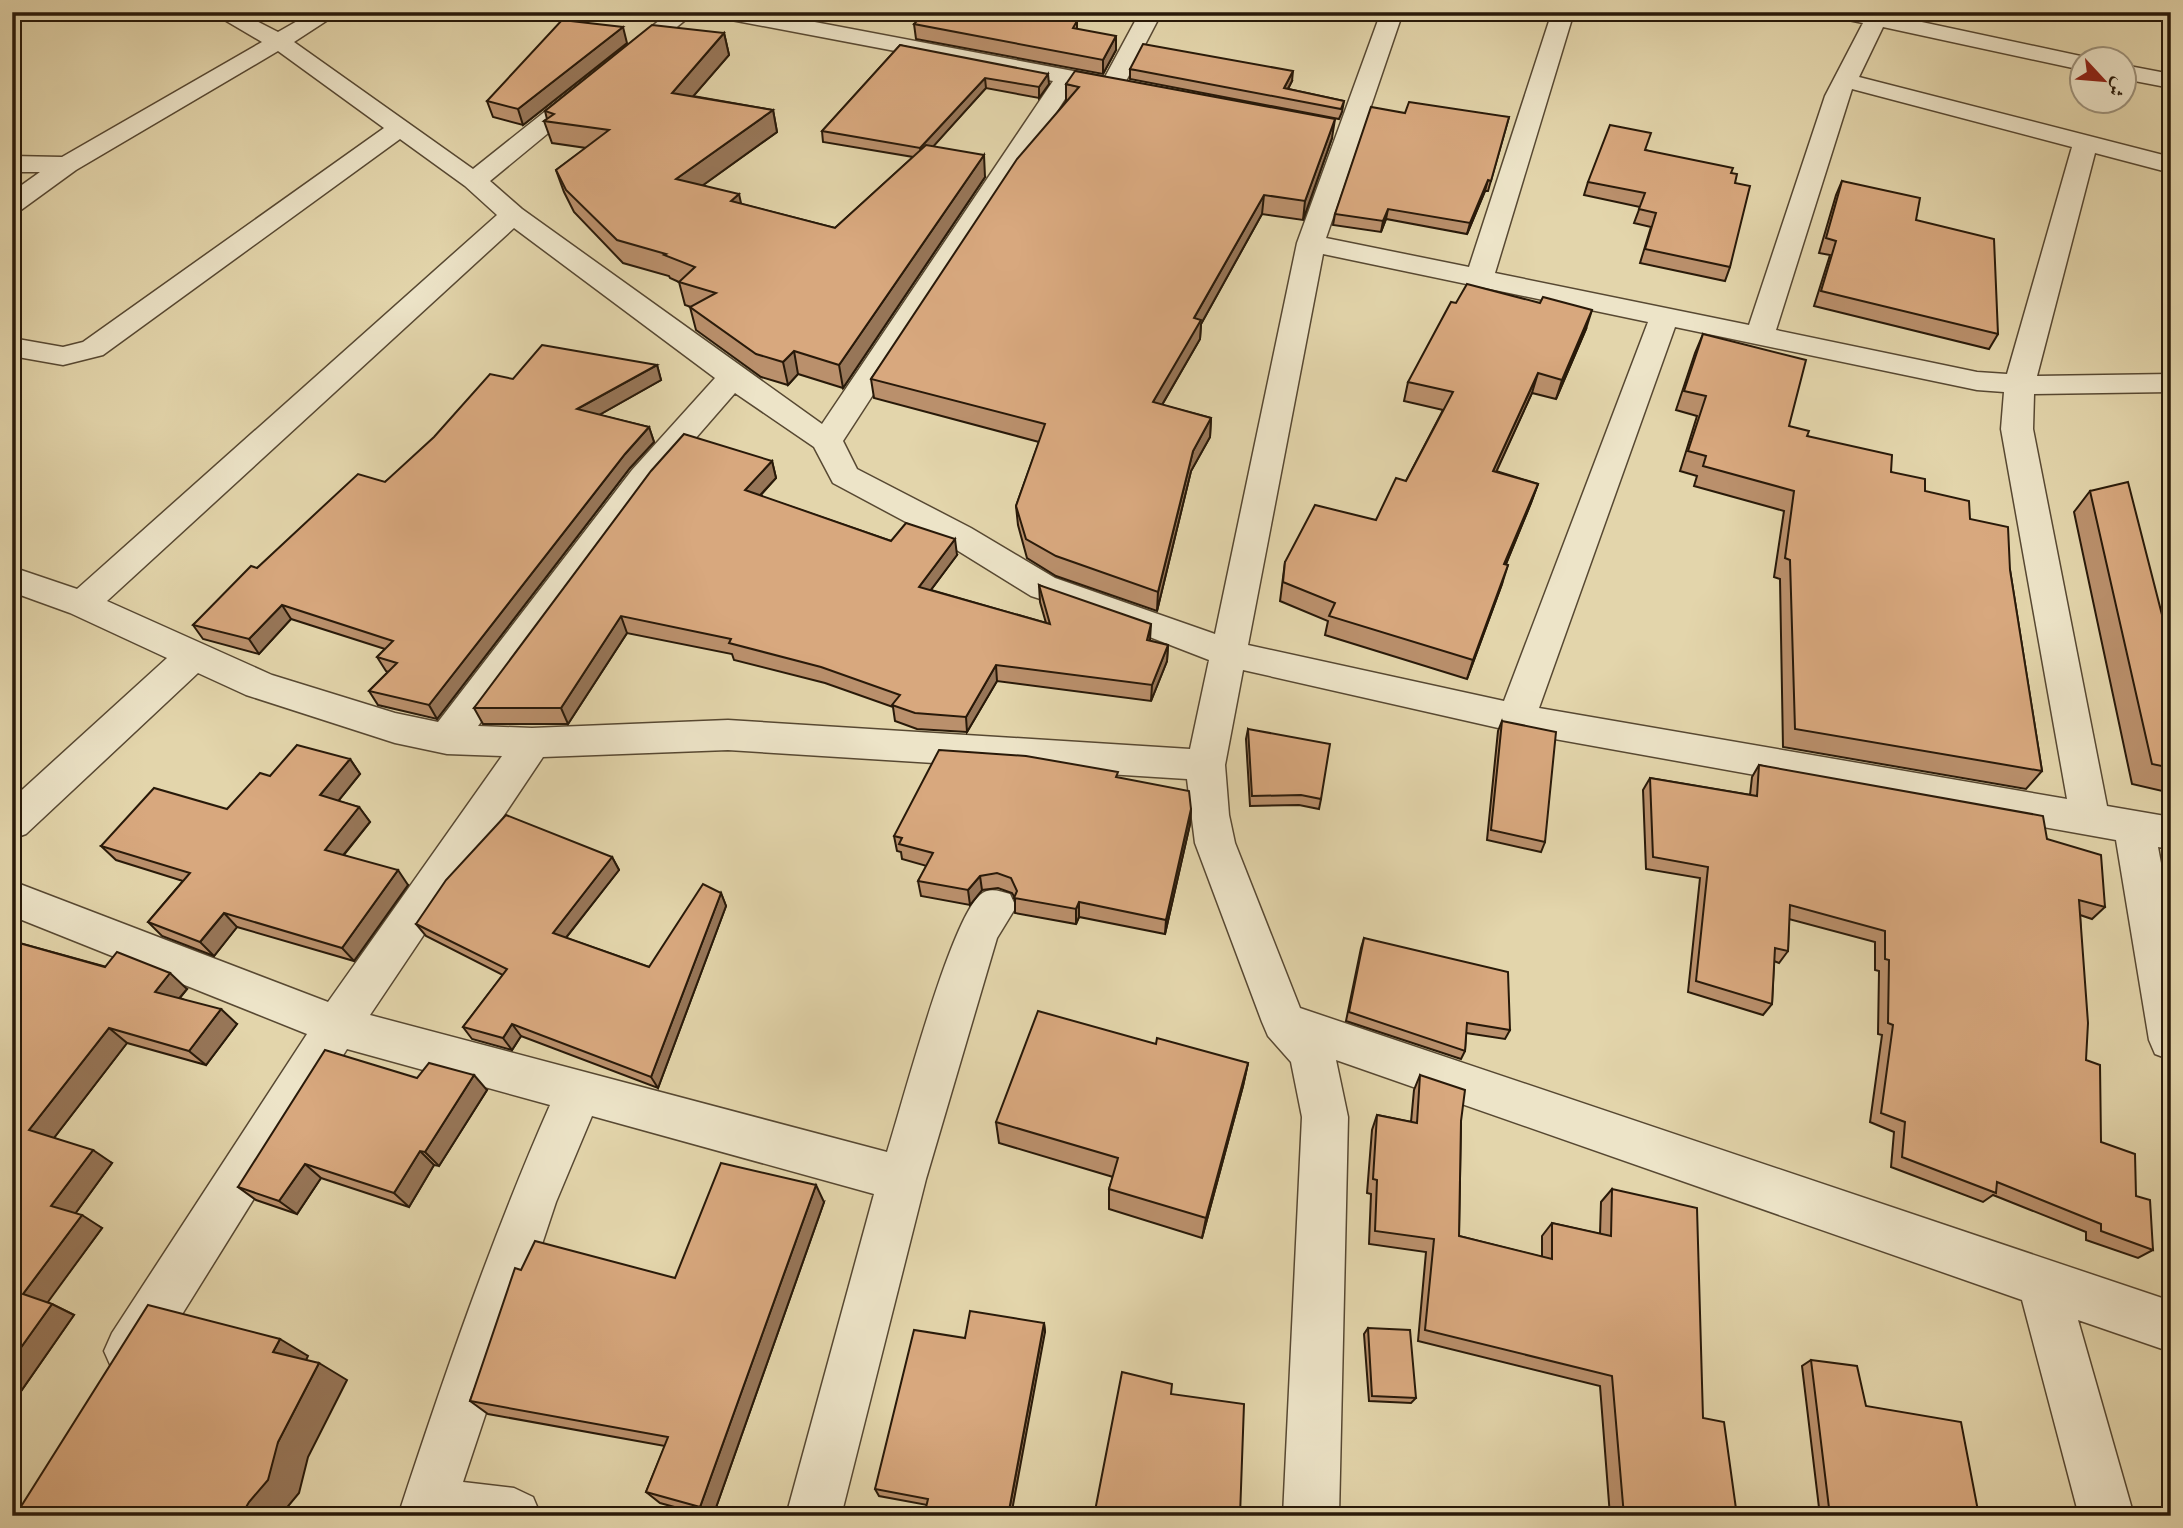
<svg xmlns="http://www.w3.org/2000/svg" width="2183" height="1528" viewBox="0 0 2183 1528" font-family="'Sorts Mill Goudy',Amiri,serif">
<rect width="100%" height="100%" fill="#e3d5ab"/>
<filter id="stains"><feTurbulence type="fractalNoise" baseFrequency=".00286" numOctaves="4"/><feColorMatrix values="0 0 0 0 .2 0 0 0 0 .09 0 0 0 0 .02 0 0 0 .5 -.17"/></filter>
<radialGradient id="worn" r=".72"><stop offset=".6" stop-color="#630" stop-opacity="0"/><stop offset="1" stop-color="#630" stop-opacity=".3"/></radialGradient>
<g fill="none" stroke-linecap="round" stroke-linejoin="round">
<defs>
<g id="minor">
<path d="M211 12H239L278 32 313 12H340L294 42 473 169 670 12H695L490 181 522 209 822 424 1053 81 726 19 715 12H762L1105 77 1140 12H1162L1126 81 1135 87 1131 92 1123 94 1074 85 843 441 857 469 971 528 1055 578 1215 634 1297 243 1381 12H1403L1326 238 1469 267 1552 12H1574L1495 273 1749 325 1825 96 1863 23 1834 17 1831 12H1891L1889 15 2090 58 2082 60V70L1883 27 1859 77 2171 157V173L2095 153 2037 376 2171 374V392L2034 394 2033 429 2107 806 2171 817V849L2158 847 2171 917V1060L2155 1054 2149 1040 2116 840 1516 732 1243 670 1225 765 1229 815 1235 843 1300 1008 2171 1301V1352L2078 1320 2134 1516H2079L2022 1300 1336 1060 1348 1117 1339 1516H1283L1302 1117 1291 1062 1268 1036 1262 1022 1195 843 1187 779 728 750 543 757 370 1015 887 1152C902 1105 950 921 980 895 989 887 999 891 1010 894L1016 907 997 938 926 1179 841 1516H786L874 1194 592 1116 556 1202 463 1482 514 1488 533 1497 541 1516H398C443 1379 491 1239 550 1105L347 1049 148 1369 130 1377 112 1369 104 1351 112 1333 307 1034 12 916V881L328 1002 502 756 447 754 395 743 246 695 198 673 26 834 12 839V799L167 658 70 613 12 592V567L77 589 497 215 465 186 400 139 103 355 63 365 12 356V338L63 347 83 342 384 128 278 51 76 170 21 210 12 212V192L40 172H12V156L62 157 262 42ZM1852 89 2072 147 2007 374 1977 372 1776 330ZM514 228 715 378 632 470 438 722 395 713 272 675 107 601ZM1323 254 1648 322 1504 701 1248 645ZM1675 327 1977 390 2004 392 2001 429 2067 799 1539 708ZM735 393 814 447 833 483 947 544 1031 596 1111 622 1209 660 1190 749 728 720 532 728 478 726 654 486Z"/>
<polygon points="2124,65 2171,74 2171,88 2124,79"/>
</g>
</defs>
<use href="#minor" stroke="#574832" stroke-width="3"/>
<use href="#minor" fill="#ede4c8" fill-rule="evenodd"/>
</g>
<g fill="#ba906c" stroke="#281909" stroke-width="2">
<polygon points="1077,21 1077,29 1116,50 1103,74 916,39 914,24"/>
<polygon points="724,33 729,55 693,96 773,110 777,132 703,185 741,204 835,228 913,157 823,142 822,131 900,45 1049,84 1039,98 986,88 933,146 985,177 843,388 798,374 788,385 761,377 696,330 690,307 691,307 685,305 679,282 670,278 669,276 623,263 574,212 564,192 556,170 586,148 552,143 544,121 547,119 545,111"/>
<polygon points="627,43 523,125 493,117 487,101"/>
<polygon points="1130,69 1292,81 1288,89 1344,101 1342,112 1339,119 1130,79"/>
<polygon points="1066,84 1332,138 1303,220 1262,214 1201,324 1200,339 1162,405 1211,418 1210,437 1191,471 1157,611 1056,576 1027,558 1018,525 1016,506 1039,442 874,398 871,379 1066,101"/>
<polygon points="1405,113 1509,117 1488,191 1485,191 1467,234 1386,219 1381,232 1333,225 1335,214"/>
<polygon points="1645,150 1731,173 1735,183 1730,267 1725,281 1640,263 1651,227 1634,223 1640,207 1584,195 1588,182"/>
<polygon points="1842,181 1916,220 1998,334 1989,349 1814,306 1830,255 1819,253 1836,195"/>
<polygon points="1586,329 1556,399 1532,393 1496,471 1538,484 1531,503 1506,564 1502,584 1467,679 1325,635 1328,621 1280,601 1285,562 1376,520 1406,481 1443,410 1404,401 1408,382"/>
<polygon points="1703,334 1789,426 1807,436 1891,472 1970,519 2010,570 2042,771 2026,789 1783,747 1780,579 1774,577 1784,511 1694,486 1697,476 1680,471 1697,416 1676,410 1695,353"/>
<polygon points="657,365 661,380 599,415 649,427 654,442 630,468 437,719 378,705 369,691 388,672 386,671 377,657 385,649 291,619 259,654 203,639 193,625 257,568 385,482 513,379"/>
<polygon points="772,461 776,478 760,496 891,541 957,555 931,590 1046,623 1040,602 1039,585 1150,641 1168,645 1167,661 1151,701 997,681 967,732 917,729 895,721 893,707 825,683 734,660 732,654 627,633 568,724 483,724 474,708"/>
<polygon points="2090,491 2171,650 2171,793 2132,784 2074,512"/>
<polygon points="1502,721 1545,842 1541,852 1487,840 1498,731"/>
<polygon points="1248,729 1321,799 1319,809 1299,805 1250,806 1246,739"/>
<polygon points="350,759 360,774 338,801 359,807 370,822 344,855 408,885 354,961 237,927 214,956 162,936 148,922 183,881 116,860 101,846 227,809 270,776"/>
<polygon points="1759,765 2047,839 2105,907 2092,919 2080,915 2086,1060 2101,1142 2136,1196 2153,1250 2138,1258 2086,1240 2086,1232 1993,1195 1983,1202 1891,1167 1894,1132 1870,1122 1882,1035 1878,1034 1879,971 1875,970 1875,942 1789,919 1788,951 1779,963 1774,961 1772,1004 1763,1015 1688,992 1700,878 1646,869 1643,790 1650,778 1750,795 1752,777"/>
<polygon points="1118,778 1191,809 1190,824 1165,934 1079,917 1076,924 1015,913 1015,898 1012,893 998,888 982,890 970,905 921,896 918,881 927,866 902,859 901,852 897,851 894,836"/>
<polygon points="612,857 619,870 566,938 649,967 721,893 726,906 658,1088 521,1036 512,1050 472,1039 463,1027 503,975 426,936 416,924"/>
<polygon points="1364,938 1510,1030 1505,1039 1466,1033 1465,1051 1461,1059 1346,1021 1361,948"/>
<polygon points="12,941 187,989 180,998 237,1024 206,1065 127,1043 54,1138 112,1163 75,1214 102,1228 47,1302 74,1315 19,1394 12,1392"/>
<polygon points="1156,1044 1248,1063 1243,1086 1202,1238 1109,1209 1109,1189 1113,1177 999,1143 996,1122"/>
<polygon points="1420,1075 1461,1121 1459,1236 1542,1257 1542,1236 1552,1223 1600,1234 1601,1202 1612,1189 1703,1418 1737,1516 1610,1516 1600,1386 1418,1341 1426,1252 1369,1244 1371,1194 1367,1193 1372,1130 1377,1115 1411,1122 1414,1090"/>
<polygon points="417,1078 487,1090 439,1166 434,1165 409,1207 321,1178 297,1214 256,1200 238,1187"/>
<polygon points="824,1202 713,1516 707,1516 660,1503 646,1492 665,1446 488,1414 470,1401 521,1270 675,1278"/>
<polygon points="1044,1323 1045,1332 927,1505 879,1496 875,1489 965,1338"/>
<polygon points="1368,1328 1416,1398 1411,1403 1369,1401 1364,1334"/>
<polygon points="1811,1360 1866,1406 1979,1516 1820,1516 1802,1366"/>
</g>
<g fill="#977658" stroke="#281909" stroke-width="2">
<polygon points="623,27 627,43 523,125 518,109"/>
<polygon points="724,33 729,55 677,115 672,93"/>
<polygon points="1116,36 1116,50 1103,74 1103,60"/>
<polygon points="1293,71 1292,81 1283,98 1284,88"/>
<polygon points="1048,74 1049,84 1039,98 1039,87"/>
<polygon points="985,78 986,88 922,159 920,148"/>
<polygon points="773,110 777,132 681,201 676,179"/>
<polygon points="1335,119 1332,138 1303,220 1305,201"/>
<polygon points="984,155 985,177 843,388 839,365"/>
<polygon points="1488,180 1485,191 1467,234 1470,223"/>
<polygon points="739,194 744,217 731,201"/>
<polygon points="1264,195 1262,214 1201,324 1200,339 1152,422 1153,402 1194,318"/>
<polygon points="1388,209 1386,219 1381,232 1383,221"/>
<polygon points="1592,310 1586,329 1556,399 1562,380"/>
<polygon points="794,351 798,374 788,385 783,362"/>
<polygon points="657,365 661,380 583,424 577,409"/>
<polygon points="1538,373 1532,393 1488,490 1493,471"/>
<polygon points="1211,418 1210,437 1191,471 1157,611 1158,592 1193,451"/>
<polygon points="649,427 654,442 630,468 437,719 429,705 625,454"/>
<polygon points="772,461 776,478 749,507 745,490"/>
<polygon points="1538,484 1531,503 1498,583 1504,564"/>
<polygon points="955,539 957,555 921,603 919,587"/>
<polygon points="1508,565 1502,584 1467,679 1473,660"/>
<polygon points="282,605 291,619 259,654 249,639"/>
<polygon points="621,616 627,633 568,724 561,708"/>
<polygon points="1151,624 1150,640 1146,656 1147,640"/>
<polygon points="1168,645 1167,661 1151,701 1152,685"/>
<polygon points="996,665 997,681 967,732 966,717"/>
<polygon points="350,759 360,774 331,810 320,795"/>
<polygon points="359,807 370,822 336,864 325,850"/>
<polygon points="1191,809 1190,824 1165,934 1166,920"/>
<polygon points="612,857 619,870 560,945 553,933"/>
<polygon points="398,870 408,885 354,961 342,948"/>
<polygon points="980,876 982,890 970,905 968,890"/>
<polygon points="721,893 726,906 658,1088 651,1077"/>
<polygon points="1079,902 1079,917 1076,924 1076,909"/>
<polygon points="224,913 237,927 214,956 200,942"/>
<polygon points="170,973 187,989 172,1007 155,992"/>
<polygon points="221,1009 237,1024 206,1065 189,1051"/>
<polygon points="512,1024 521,1036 512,1050 503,1038"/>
<polygon points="109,1028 127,1043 50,1143 29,1130"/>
<polygon points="1248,1063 1243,1086 1202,1238 1206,1218"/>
<polygon points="474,1075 487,1090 439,1166 425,1152"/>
<polygon points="93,1150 112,1163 72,1218 51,1206"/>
<polygon points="420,1151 434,1165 409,1207 394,1193"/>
<polygon points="305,1164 321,1178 297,1214 279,1201"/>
<polygon points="816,1185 824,1202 713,1516 711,1516 700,1507"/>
<polygon points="82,1215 102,1228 45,1306 23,1294"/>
<polygon points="52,1304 74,1315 19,1394 12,1391 12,1360"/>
<polygon points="1044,1323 1045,1332 1011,1516 1008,1516"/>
<polygon points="280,1339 308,1356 302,1369 273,1352"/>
<polygon points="319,1363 347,1380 308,1457 299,1493 280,1516 241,1516 278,1442"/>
</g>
<g fill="#d8a87e" stroke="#281909" stroke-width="2">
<polygon points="925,12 1010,12 1077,21 1073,28 1116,36 1103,60 914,24"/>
<polygon points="562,20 623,27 518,109 487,101"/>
<polygon points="652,25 724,33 672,93 773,110 676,179 739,194 731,201 835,228 926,145 984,155 839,365 794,351 783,362 756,354 690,307 716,293 679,282 695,267 664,255 666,254 617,240 566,190 556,170 609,130 544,121 554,114 545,111"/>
<polygon points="1143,44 1293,71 1284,88 1344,101 1341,109 1130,69"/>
<polygon points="900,45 1048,74 1039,87 985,78 920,148 822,131"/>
<polygon points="1075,71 1335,119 1305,201 1264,195 1194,318 1201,320 1153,402 1211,418 1193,451 1158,592 1056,556 1026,539 1016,506 1045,424 871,379 1017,159 1079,87 1066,84"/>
<polygon points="1409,102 1509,117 1491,181 1488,180 1470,223 1388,209 1383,221 1335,214 1371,107 1405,113"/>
<polygon points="1610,125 1651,133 1645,150 1733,168 1731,173 1737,174 1735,183 1750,186 1730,267 1645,249 1656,213 1639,209 1645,193 1588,182"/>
<polygon points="1842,181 1920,198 1916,220 1994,239 1998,334 1821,291 1836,241 1826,238"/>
<polygon points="1467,284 1540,303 1543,297 1592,310 1562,380 1538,373 1493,471 1538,484 1504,564 1508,565 1473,660 1329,616 1335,603 1283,582 1285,562 1315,505 1376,520 1396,478 1406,481 1453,392 1408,382 1451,302 1456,303"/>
<polygon points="1703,334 1806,360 1789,426 1809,431 1807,436 1892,455 1891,472 1925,479 1925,491 1969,501 1970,519 2008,527 2010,570 2042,771 1795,729 1790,560 1785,558 1794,491 1703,466 1706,456 1688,451 1706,396 1684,391"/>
<polygon points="542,345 657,365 577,409 649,427 625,454 429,705 369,691 397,663 377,657 393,641 282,605 249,639 193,625 251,566 257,568 358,474 385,482 434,437 490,374 513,379"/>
<polygon points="684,434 772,461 745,490 891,541 906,523 955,539 919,587 1050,624 1039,585 1151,624 1147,640 1168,645 1152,685 996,665 966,717 915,713 892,705 900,695 821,667 729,643 731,639 621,616 561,708 474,708 651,471"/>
<polygon points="2128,482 2171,650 2171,768 2152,764 2090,491"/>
<polygon points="1502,721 1556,732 1545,842 1491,830"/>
<polygon points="1248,729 1330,744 1321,799 1301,795 1252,796"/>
<polygon points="297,745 350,759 320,795 359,807 325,850 398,870 342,948 224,913 200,942 148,922 190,873 101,846 154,788 227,809 260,773 270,776"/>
<polygon points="939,750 1026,756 1118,772 1116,777 1189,791 1191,809 1166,920 1079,902 1076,909 1014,898 1017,891 1011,878 997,873 980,876 968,890 918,881 933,853 899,844 902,838 894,836"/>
<polygon points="1759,765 2043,816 2047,839 2101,855 2105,907 2079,900 2088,1023 2086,1060 2100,1065 2101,1142 2135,1154 2136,1196 2150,1200 2153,1250 2101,1231 2101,1224 1997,1182 1996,1193 1902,1157 1905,1122 1881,1113 1893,1025 1888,1023 1889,960 1885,959 1885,931 1790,905 1788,951 1775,948 1772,1004 1696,981 1708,867 1653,857 1650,778 1757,796"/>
<polygon points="506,815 612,857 553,933 649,967 703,884 721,893 651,1077 512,1024 503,1038 463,1027 507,969 416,924 446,880"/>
<polygon points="1364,938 1508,972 1510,1030 1467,1023 1465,1051 1349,1012"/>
<polygon points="12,941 105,967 117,952 170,973 155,992 221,1009 189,1051 109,1028 29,1130 93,1150 51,1206 82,1215 23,1294 52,1304 12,1360"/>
<polygon points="1038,1011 1156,1044 1157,1038 1248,1063 1206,1218 1109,1189 1118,1158 996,1122"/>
<polygon points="325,1050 417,1078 429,1063 474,1075 425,1152 420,1151 394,1193 305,1164 279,1201 238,1187"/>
<polygon points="1420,1075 1465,1090 1461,1121 1459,1236 1552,1259 1552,1223 1611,1236 1612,1189 1697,1208 1703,1418 1724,1422 1737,1516 1624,1516 1612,1376 1425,1330 1434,1239 1375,1231 1377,1180 1373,1179 1377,1115 1417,1123"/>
<polygon points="721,1163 816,1185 700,1507 646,1492 668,1437 470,1401 515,1268 521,1270 535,1241 675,1278"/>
<polygon points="148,1305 280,1339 273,1352 319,1363 278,1442 268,1480 249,1502 241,1516 15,1516"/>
<polygon points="970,1311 1044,1323 1008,1516 924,1516 928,1499 875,1489 914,1330 965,1338"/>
<polygon points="1368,1328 1410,1330 1416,1398 1372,1396"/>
<polygon points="1811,1360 1857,1366 1866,1406 1961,1422 1979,1516 1830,1516"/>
<polygon points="1122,1372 1172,1384 1171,1394 1244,1404 1240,1516 1094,1516"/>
</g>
<rect width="2183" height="1528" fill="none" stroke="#e3d5ab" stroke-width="42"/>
<rect x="14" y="14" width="2155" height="1500" fill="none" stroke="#281909" stroke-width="3.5"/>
<rect x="21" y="21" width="2141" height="1486" fill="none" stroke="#281909" stroke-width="2"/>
<g transform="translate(2103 80) rotate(116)"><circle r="33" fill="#ede4c8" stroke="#9e937c" stroke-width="2"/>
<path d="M0-5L12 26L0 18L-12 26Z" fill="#8f2418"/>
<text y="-10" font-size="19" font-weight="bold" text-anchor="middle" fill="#281909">ش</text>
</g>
<rect width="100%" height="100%" filter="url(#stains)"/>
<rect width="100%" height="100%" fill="url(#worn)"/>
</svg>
